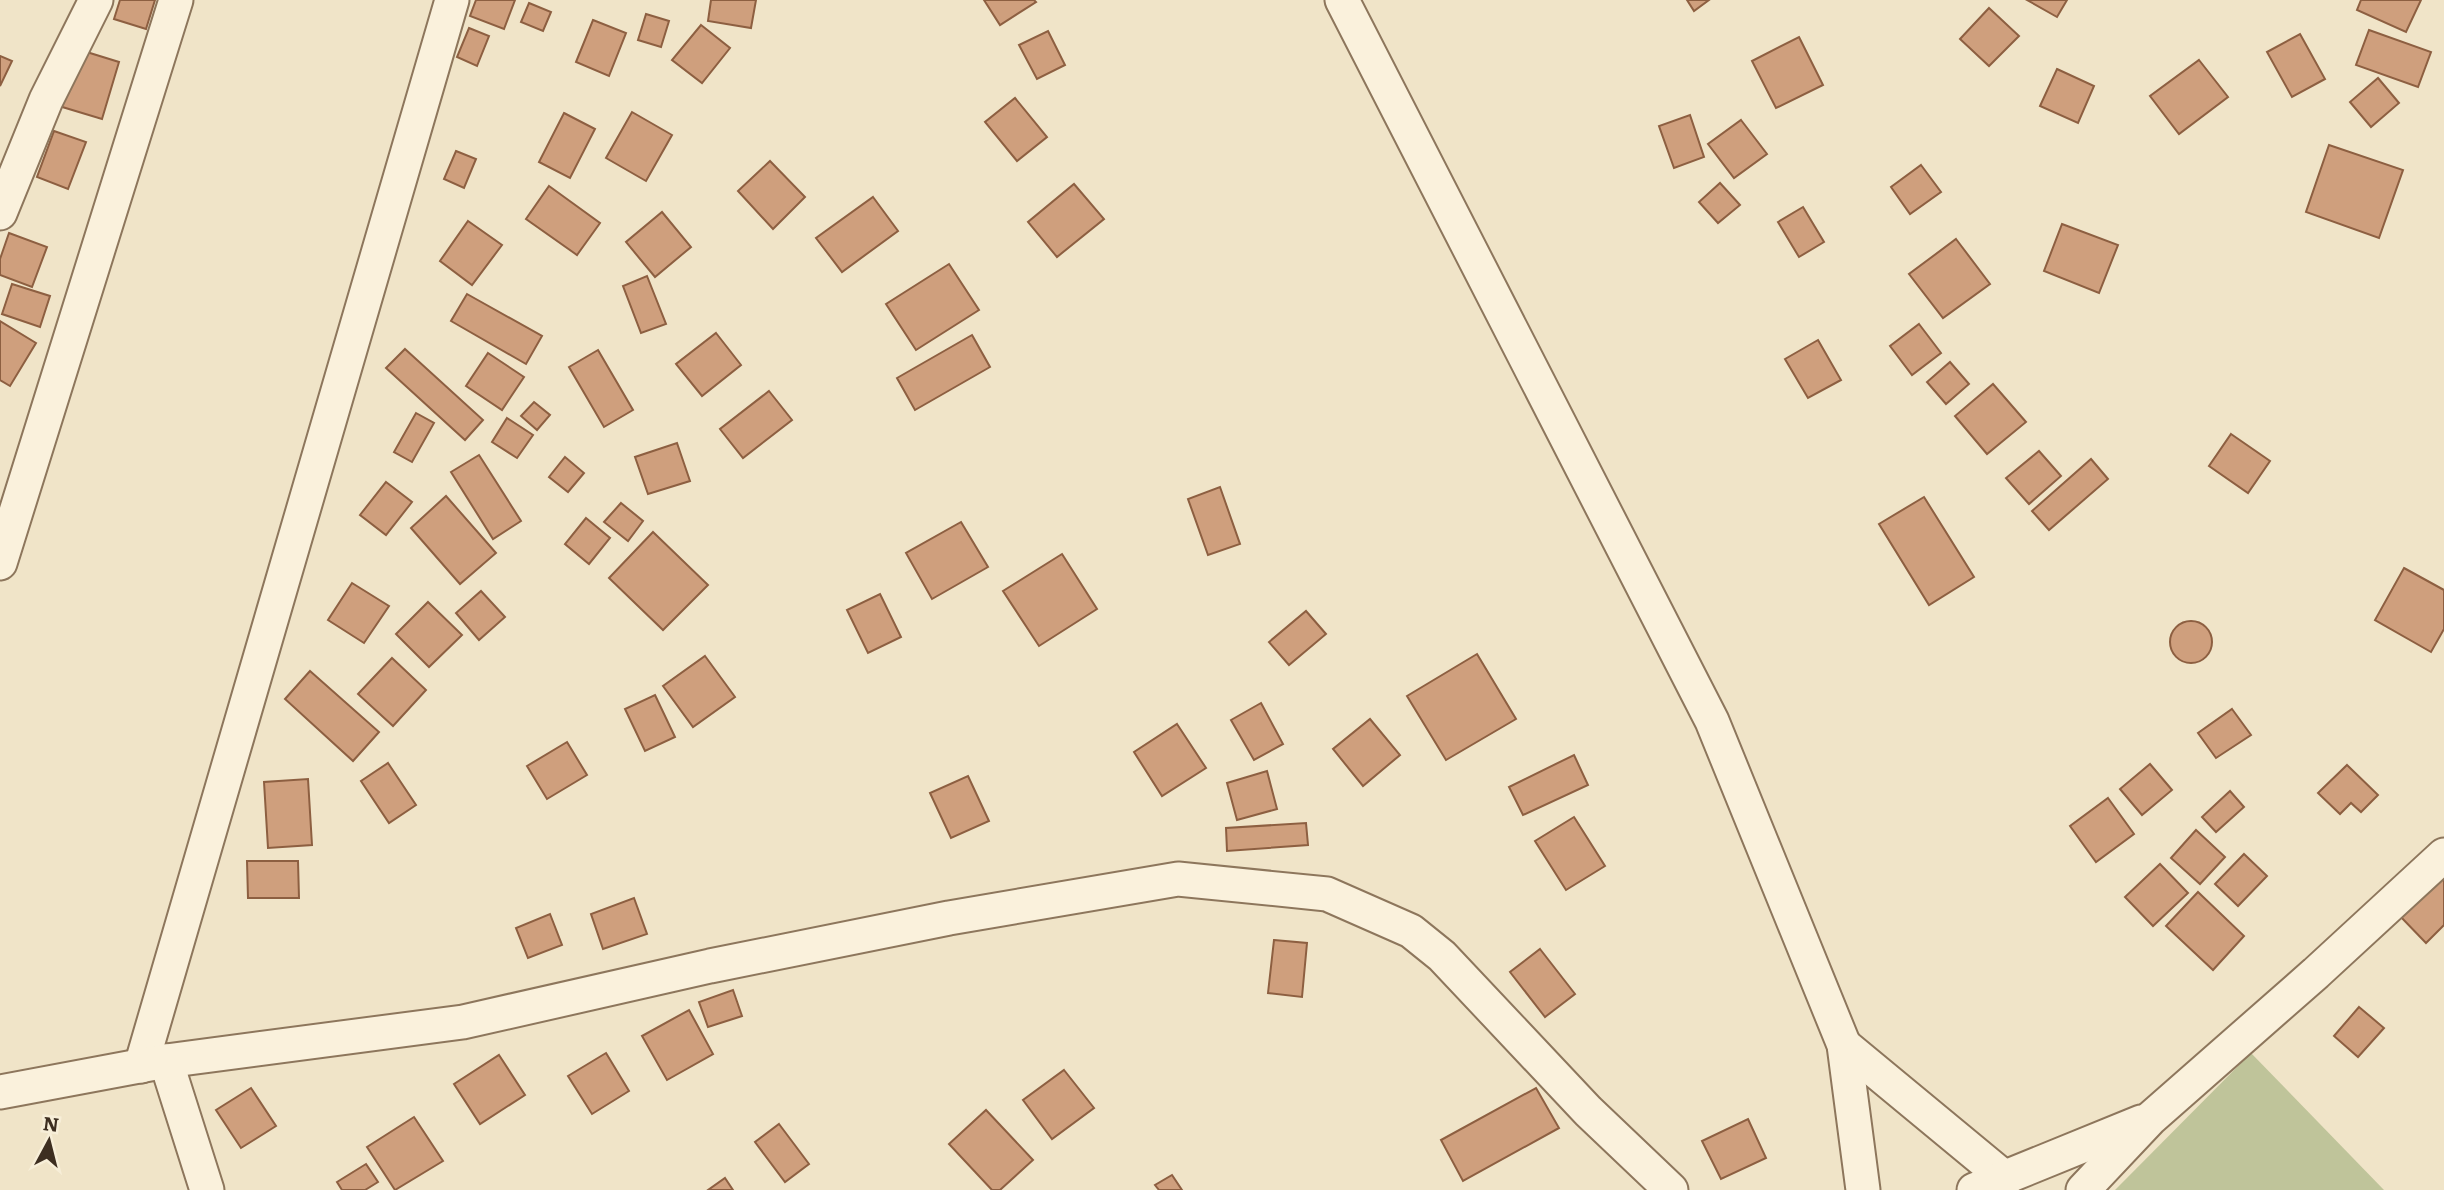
<svg xmlns="http://www.w3.org/2000/svg" width="2444" height="1190" viewBox="0 0 2444 1190" font-family="Literata,serif">
<rect width="100%" height="100%" fill="#f0e4c8"/>
<polygon fill="#bfc49a" points="2251,1053 2384,1190 2115,1190"/>
<g fill="#cf9f7d" stroke="#8d5f41" stroke-width="2">
<polygon points="120,0 155,0 146,29 114,19"/>
<polygon points="476,0 515,0 504,29 470,16"/>
<polygon points="711,0 756,0 751,28 708,21"/>
<polygon points="984,0 1034,0 1036,2 1000,25"/>
<polygon points="1687,0 1709,0 1694,11"/>
<polygon points="2027,0 2067,0 2057,17"/>
<polygon points="2361,0 2421,0 2406,32 2357,10"/>
<polygon points="529,3 551,12 543,31 521,22"/>
<polygon points="1989,8 2019,36 1989,66 1960,39"/>
<polygon points="646,14 669,21 661,47 638,40"/>
<polygon points="593,20 626,33 609,76 576,62"/>
<polygon points="701,25 730,48 702,83 672,60"/>
<polygon points="469,28 489,36 477,66 457,57"/>
<polygon points="2369,30 2431,52 2418,87 2356,65"/>
<polygon points="1048,31 1065,65 1037,79 1019,45"/>
<polygon points="2300,34 2325,79 2292,97 2267,52"/>
<polygon points="1799,37 1823,85 1776,108 1752,61"/>
<polygon points="77,49 119,62 102,119 59,106"/>
<polygon points="0,56 12,61 0,86"/>
<polygon points="2199,60 2228,97 2179,134 2150,96"/>
<polygon points="2057,69 2094,86 2078,123 2040,106"/>
<polygon points="2378,78 2399,103 2371,127 2350,102"/>
<polygon points="1015,98 1047,137 1017,161 985,122"/>
<polygon points="632,112 672,135 646,181 606,158"/>
<polygon points="564,113 595,129 570,178 539,162"/>
<polygon points="1690,115 1704,157 1674,168 1659,126"/>
<polygon points="1741,120 1767,154 1734,178 1708,144"/>
<polygon points="54,131 86,142 68,189 37,177"/>
<polygon points="2329,145 2403,170 2379,238 2306,212"/>
<polygon points="456,151 476,159 464,188 444,179"/>
<polygon points="770,161 805,197 773,229 738,191"/>
<polygon points="1921,165 1941,192 1910,214 1891,187"/>
<polygon points="1720,183 1740,205 1718,223 1699,202"/>
<polygon points="1074,184 1104,219 1057,257 1028,222"/>
<polygon points="549,186 600,223 577,255 526,219"/>
<polygon points="873,197 898,231 842,272 816,238"/>
<polygon points="1803,207 1824,242 1799,257 1778,222"/>
<polygon points="662,212 691,247 655,277 626,242"/>
<polygon points="468,221 502,245 472,285 440,261"/>
<polygon points="2062,224 2118,245 2099,293 2044,271"/>
<polygon points="9,233 47,247 32,287 0,275 0,259"/>
<polygon points="1956,239 1990,284 1943,318 1909,274"/>
<polygon points="949,264 979,310 916,350 886,304"/>
<polygon points="647,276 666,324 641,333 623,286"/>
<polygon points="12,284 50,296 40,327 2,314"/>
<polygon points="467,294 542,336 526,364 451,321"/>
<polygon points="0,321 36,343 10,386 0,380"/>
<polygon points="1919,324 1941,353 1912,375 1890,346"/>
<polygon points="716,333 741,365 702,396 676,364"/>
<polygon points="972,335 990,367 915,410 897,378"/>
<polygon points="1818,340 1841,380 1808,398 1785,359"/>
<polygon points="405,349 483,420 465,440 386,368"/>
<polygon points="598,350 633,410 604,427 569,367"/>
<polygon points="488,353 524,377 502,410 466,386"/>
<polygon points="1950,362 1969,384 1946,404 1927,382"/>
<polygon points="1993,384 2026,422 1987,454 1955,416"/>
<polygon points="769,391 792,420 743,458 720,429"/>
<polygon points="534,402 550,415 537,430 521,416"/>
<polygon points="416,413 434,423 412,462 394,452"/>
<polygon points="507,418 533,435 517,458 492,442"/>
<polygon points="2231,434 2270,461 2248,493 2209,466"/>
<polygon points="677,443 690,481 648,494 635,457"/>
<polygon points="2039,451 2061,476 2029,504 2006,478"/>
<polygon points="479,455 521,521 493,539 451,472"/>
<polygon points="565,457 584,473 568,492 549,477"/>
<polygon points="2091,459 2108,479 2049,530 2032,511"/>
<polygon points="386,482 412,502 386,535 360,515"/>
<polygon points="1220,487 1240,544 1208,555 1188,499"/>
<polygon points="446,496 496,553 460,584 411,528"/>
<polygon points="1924,497 1974,577 1929,605 1879,524"/>
<polygon points="621,503 643,521 628,541 604,522"/>
<polygon points="586,518 610,538 589,564 565,544"/>
<polygon points="961,522 988,567 932,599 906,553"/>
<polygon points="653,532 708,585 663,630 609,578"/>
<polygon points="1062,554 1097,609 1039,646 1003,591"/>
<polygon points="2404,568 2444,590 2444,629 2431,652 2375,620"/>
<polygon points="352,583 389,606 364,643 328,620"/>
<polygon points="481,591 505,617 479,640 456,613"/>
<polygon points="880,594 901,637 868,653 847,610"/>
<polygon points="428,602 462,635 429,667 396,634"/>
<polygon points="1306,611 1326,634 1289,665 1269,642"/>
<circle cx="2191" cy="642" r="21"/>
<polygon points="1477,654 1516,719 1446,760 1407,696"/>
<polygon points="705,656 735,697 693,727 663,686"/>
<polygon points="392,658 426,690 393,726 358,694"/>
<polygon points="310,671 379,732 353,761 285,699"/>
<polygon points="655,695 675,737 645,751 625,709"/>
<polygon points="1261,703 1283,744 1254,760 1231,720"/>
<polygon points="2232,709 2251,735 2216,758 2198,733"/>
<polygon points="1370,719 1400,755 1363,786 1333,749"/>
<polygon points="1177,724 1206,768 1162,796 1134,752"/>
<polygon points="567,742 587,775 547,799 527,766"/>
<polygon points="1574,755 1588,785 1523,815 1509,787"/>
<polygon points="388,763 416,805 389,823 361,781"/>
<polygon points="2150,764 2172,790 2142,815 2120,789"/>
<polygon points="2347,765 2378,795 2361,812 2351,803 2340,814 2318,793"/>
<polygon points="1267,771 1277,809 1237,820 1227,783"/>
<polygon points="968,776 989,821 951,838 930,793"/>
<polygon points="308,779 312,845 268,848 264,782"/>
<polygon points="2230,791 2244,807 2216,832 2202,817"/>
<polygon points="2108,798 2134,834 2096,862 2070,826"/>
<polygon points="1574,817 1605,866 1566,890 1535,841"/>
<polygon points="1306,823 1308,845 1227,851 1226,828"/>
<polygon points="2196,830 2225,857 2200,884 2171,858"/>
<polygon points="2244,854 2267,876 2238,906 2215,884"/>
<polygon points="247,861 298,861 299,898 248,898"/>
<polygon points="2160,864 2188,893 2153,926 2125,897"/>
<polygon points="2444,868 2444,925 2426,943 2398,914"/>
<polygon points="2198,892 2244,936 2213,970 2166,926"/>
<polygon points="634,898 647,934 603,949 591,914"/>
<polygon points="550,914 562,945 528,958 516,928"/>
<polygon points="1274,940 1307,943 1302,997 1268,993"/>
<polygon points="1540,949 1575,994 1545,1017 1510,972"/>
<polygon points="733,990 742,1016 708,1027 699,1002"/>
<polygon points="2359,1007 2384,1028 2358,1057 2334,1036"/>
<polygon points="689,1010 713,1054 667,1080 642,1036"/>
<polygon points="606,1053 629,1091 592,1114 568,1076"/>
<polygon points="499,1055 525,1095 480,1124 454,1084"/>
<polygon points="1064,1070 1094,1108 1052,1139 1023,1100"/>
<polygon points="251,1088 276,1126 241,1148 216,1110"/>
<polygon points="1536,1088 1559,1128 1463,1181 1441,1140"/>
<polygon points="986,1110 1033,1160 1000,1190 992,1190 949,1144"/>
<polygon points="414,1117 443,1161 395,1190 367,1147"/>
<polygon points="1748,1119 1766,1158 1721,1179 1702,1141"/>
<polygon points="779,1124 809,1164 785,1182 755,1142"/>
<polygon points="366,1164 378,1182 365,1190 342,1190 337,1182"/>
<polygon points="1172,1175 1182,1190 1159,1190 1155,1185"/>
<polygon points="725,1178 733,1190 708,1190"/>
</g>
<g fill="none" stroke-linecap="round" stroke-linejoin="round">
<defs>
<g id="minor">
<polyline points="1342,0 1712,721 1844,1045 1863,1190"/>
<polyline points="0,213 46,100 96,0"/>
<polyline points="0,563 176,0"/>
<polyline points="1844,1045 2006,1179"/>
<polyline points="166,1061 207,1190"/>
<polyline points="141,1066 452,0"/>
<polyline points="0,1092 166,1061 463,1022 710,966 949,918 1178,879 1327,894 1411,931 1442,956 1588,1111 1671,1190"/>
<polyline points="1974,1190 2141,1122"/>
<polyline points="2083,1190 2151,1118 2316,973 2444,855"/>
</g>
</defs>
<use href="#minor" stroke="#8d765c" stroke-width="37"/>
<use href="#minor" stroke="#faf1dc" stroke-width="33"/>
</g>
<g transform="translate(49 1141) rotate(7)" stroke="#f7eed8" stroke-width="5" paint-order="stroke">
<path d="M0-5L12 26L0 18L-12 26Z" fill="#3d2e20"/>
<text y="-10" font-size="19" font-weight="bold" text-anchor="middle" fill="#3d2e20">N</text>
</g>
</svg>
